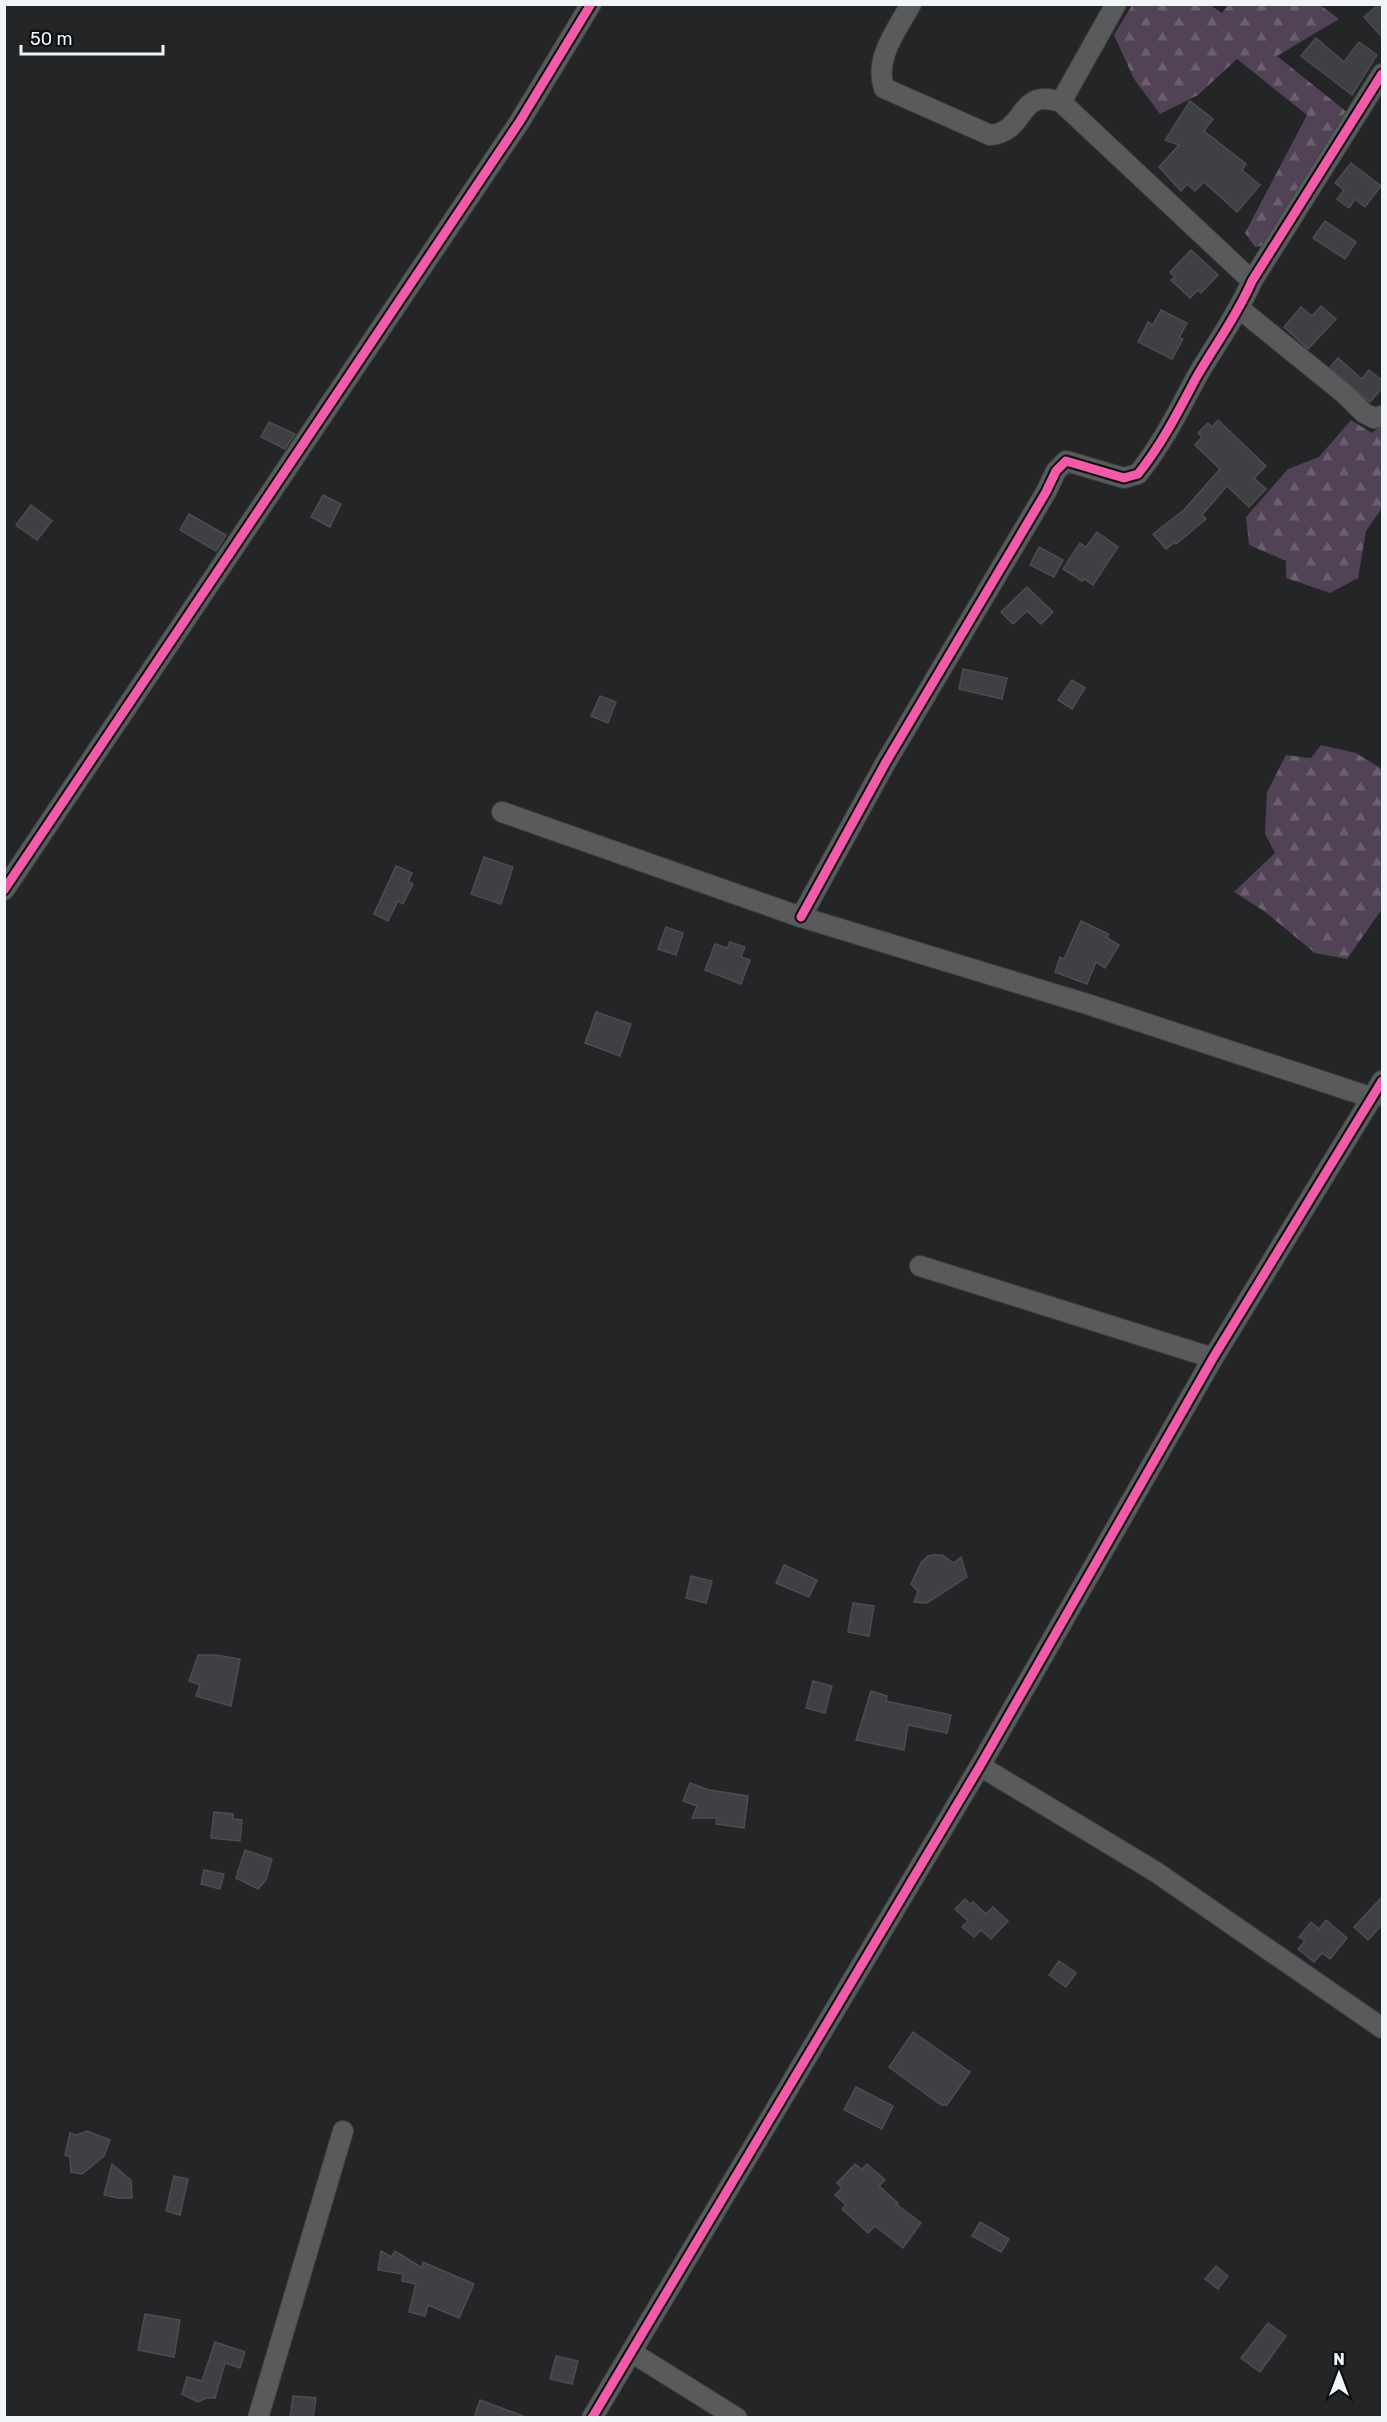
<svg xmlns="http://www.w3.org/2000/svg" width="1387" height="2422" viewBox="0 0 1387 2422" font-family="Rubik,sans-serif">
<defs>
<pattern id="forest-firs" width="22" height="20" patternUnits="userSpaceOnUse" patternTransform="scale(1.5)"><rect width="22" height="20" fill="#524256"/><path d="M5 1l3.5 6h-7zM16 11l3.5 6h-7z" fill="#6b5e6f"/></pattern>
</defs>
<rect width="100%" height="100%" fill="#232527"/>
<g fill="url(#forest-firs)">
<polygon points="1132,5 1210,5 1222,13 1228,5 1320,5 1339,19 1277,56 1353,117 1279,244 1255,247 1245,233 1307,115 1237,59 1198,95 1160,114 1134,79 1114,35"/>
<polygon points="1351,420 1372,433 1382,424 1382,508 1366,531 1358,578 1330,593 1286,578 1286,561 1249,545 1246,517 1288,469 1319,457"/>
<polygon points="1321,745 1356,753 1382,769 1382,909 1347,959 1315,953 1264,911 1234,892 1275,853 1265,834 1267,792 1286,755 1311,758"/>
</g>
<g fill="#3e4044" stroke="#4c4d4f" stroke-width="1.5">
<polygon points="1379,4 1383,4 1383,38 1364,17"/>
<polygon points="1316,38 1344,62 1359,42 1377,55 1352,95 1301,56"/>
<polygon points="1190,101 1213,119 1204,131 1246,164 1242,170 1260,185 1237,212 1204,182 1195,191 1187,184 1181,191 1159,167 1179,145 1165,140"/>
<polygon points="1351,163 1381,186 1365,207 1355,199 1349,208 1337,199 1344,190 1335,183"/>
<polygon points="1325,221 1356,242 1345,259 1313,238"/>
<polygon points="1191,250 1218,275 1201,293 1198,290 1190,298 1171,280 1175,277 1170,272"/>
<polygon points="1321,306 1336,319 1308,349 1284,327 1301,307 1312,316"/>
<polygon points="1161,310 1187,323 1179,338 1183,339 1172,359 1138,342 1148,322 1153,325"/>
<polygon points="1338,358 1362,379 1369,370 1383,381 1383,387 1370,402 1330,367"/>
<polygon points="1218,420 1266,466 1254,478 1266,489 1249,507 1227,486 1202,515 1206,519 1176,544 1175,542 1166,549 1153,534 1184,510 1220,469 1195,445 1202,437 1198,433 1208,423 1212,427"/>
<polygon points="269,422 295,434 285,449 261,437"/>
<polygon points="323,495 341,504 330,527 311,517"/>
<polygon points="31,505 52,521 37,540 16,525"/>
<polygon points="189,514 226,535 216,551 180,530"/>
<polygon points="1097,532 1118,547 1093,585 1084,579 1082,581 1063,569 1080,543 1086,547"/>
<polygon points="1039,547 1063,560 1054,577 1030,565"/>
<polygon points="1027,587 1053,612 1041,624 1027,611 1013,624 1001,612"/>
<polygon points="963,669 1007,678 1002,699 959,689"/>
<polygon points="1072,680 1085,688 1072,709 1058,700"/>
<polygon points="600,696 616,702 608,723 591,716"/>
<polygon points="484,857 513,867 501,904 471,894"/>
<polygon points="396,866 412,873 408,882 413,884 403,904 398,901 388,921 374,914"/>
<polygon points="1081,921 1109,934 1107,938 1119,945 1105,968 1096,962 1087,984 1055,972 1060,957 1064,959"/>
<polygon points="666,927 683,933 676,955 658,949"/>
<polygon points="730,942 745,947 741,957 750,960 741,984 705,970 715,944 727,948"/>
<polygon points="596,1012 631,1024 620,1056 585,1043"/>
<polygon points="934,1555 942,1555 954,1563 961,1557 967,1577 927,1603 914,1602 918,1591 911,1584 921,1563 928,1556"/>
<polygon points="784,1565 817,1580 809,1597 776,1583"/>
<polygon points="691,1576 712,1581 706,1603 686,1598"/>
<polygon points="853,1603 874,1606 869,1636 848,1632"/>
<polygon points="198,1655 216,1655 240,1659 231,1706 196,1696 200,1685 189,1681"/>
<polygon points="813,1681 832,1686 825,1713 806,1708"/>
<polygon points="871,1691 887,1696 886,1701 951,1715 947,1733 908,1725 904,1750 856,1740"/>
<polygon points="690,1783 709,1790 748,1796 744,1828 716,1824 717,1818 692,1818 697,1806 683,1801"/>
<polygon points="214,1812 233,1814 233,1819 242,1820 240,1841 211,1838"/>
<polygon points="245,1850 272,1859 266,1880 258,1889 236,1878"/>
<polygon points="204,1870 224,1874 220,1889 201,1884"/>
<polygon points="1383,1896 1383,1924 1368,1940 1354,1927"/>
<polygon points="965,1899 970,1904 973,1902 986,1914 993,1907 1008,1921 991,1939 981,1930 974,1937 962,1927 968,1921 955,1909"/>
<polygon points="1326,1920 1347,1938 1330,1959 1322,1953 1314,1962 1298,1949 1305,1941 1299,1937 1311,1922 1319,1929"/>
<polygon points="1059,1961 1076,1973 1066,1987 1049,1975"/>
<polygon points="913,2032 970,2072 947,2105 941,2105 889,2067"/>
<polygon points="856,2087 893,2106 882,2129 844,2110"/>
<polygon points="87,2131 110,2140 104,2156 82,2174 71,2172 70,2157 65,2155 70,2133 77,2135"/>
<polygon points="112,2164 131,2180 132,2198 118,2198 104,2195"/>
<polygon points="855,2164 862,2169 867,2164 885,2180 879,2186 898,2203 896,2204 921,2223 903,2248 875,2226 868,2233 842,2209 846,2205 835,2195 842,2188 837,2183"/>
<polygon points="174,2176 188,2179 180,2215 166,2211"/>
<polygon points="980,2222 1009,2239 1001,2252 972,2236"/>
<polygon points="381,2251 391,2257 395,2251 422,2268 423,2262 474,2284 459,2318 428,2305 425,2316 409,2312 416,2284 402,2281 403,2274 378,2270"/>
<polygon points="1216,2266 1228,2276 1218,2289 1205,2279"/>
<polygon points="145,2314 180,2320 174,2357 138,2350"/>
<polygon points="1268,2323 1286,2336 1260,2372 1241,2358"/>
<polygon points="215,2342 245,2352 240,2368 225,2363 215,2398 206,2398 198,2402 182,2394 187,2377 202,2381"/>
<polygon points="556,2356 578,2361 572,2384 550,2379"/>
<polygon points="293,2396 316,2398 313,2418 290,2418"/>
<polygon points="480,2400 523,2416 523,2418 474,2418"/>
</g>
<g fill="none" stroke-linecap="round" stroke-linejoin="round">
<defs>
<g id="street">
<path d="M911 4C897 30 874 58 884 88L990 135C1028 132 1016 87 1061 102L1252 281"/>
<polyline points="1061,102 1116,4"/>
<polyline points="1240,309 1345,394 1364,413 1374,418 1382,416"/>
<polyline points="502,812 801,917 1087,1004 1373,1098"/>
<polyline points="4,890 520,121 591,4"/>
<path d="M801 917 886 762 1046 492 1056 471 1066 461 1124 478 1138 474C1162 444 1178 412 1196 378 1215 345 1237 316 1252 281L1382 74"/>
<polyline points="920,1266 1213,1358"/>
<polyline points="980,1766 1156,1872 1382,2028"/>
<polyline points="631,2352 737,2418"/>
<polyline points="258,2418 343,2131"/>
<polyline points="592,2418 980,1766 1213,1358 1382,1081"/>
</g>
</defs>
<use href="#street" stroke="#3e4042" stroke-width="22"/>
<use href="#street" stroke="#595a5c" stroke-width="20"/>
<defs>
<g id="cycleway">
<polyline points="4,890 520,121 591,4"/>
<path d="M801 917 886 762 1046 492 1056 471 1066 461 1124 478 1138 474C1162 444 1178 412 1196 378 1215 345 1237 316 1252 281L1382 74"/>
<polyline points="592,2418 980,1766 1213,1358 1382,1081"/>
</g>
</defs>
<use href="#cycleway" stroke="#0c0e10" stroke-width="13"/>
<use href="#cycleway" stroke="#f35aa7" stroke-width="9"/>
</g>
<rect width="1387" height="2422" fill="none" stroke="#f2f5f8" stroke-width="12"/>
<g transform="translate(1339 2374)" stroke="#0c0e10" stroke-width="4.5" paint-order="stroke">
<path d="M0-4.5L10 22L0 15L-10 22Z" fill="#f2f5f8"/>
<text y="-9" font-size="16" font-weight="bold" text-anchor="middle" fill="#f2f5f8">N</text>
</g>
<path d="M21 45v9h142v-9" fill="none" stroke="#f2f5f8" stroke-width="3"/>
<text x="30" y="45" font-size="18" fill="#f2f5f8" stroke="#0c0e10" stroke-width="4.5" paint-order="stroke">50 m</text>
</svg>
